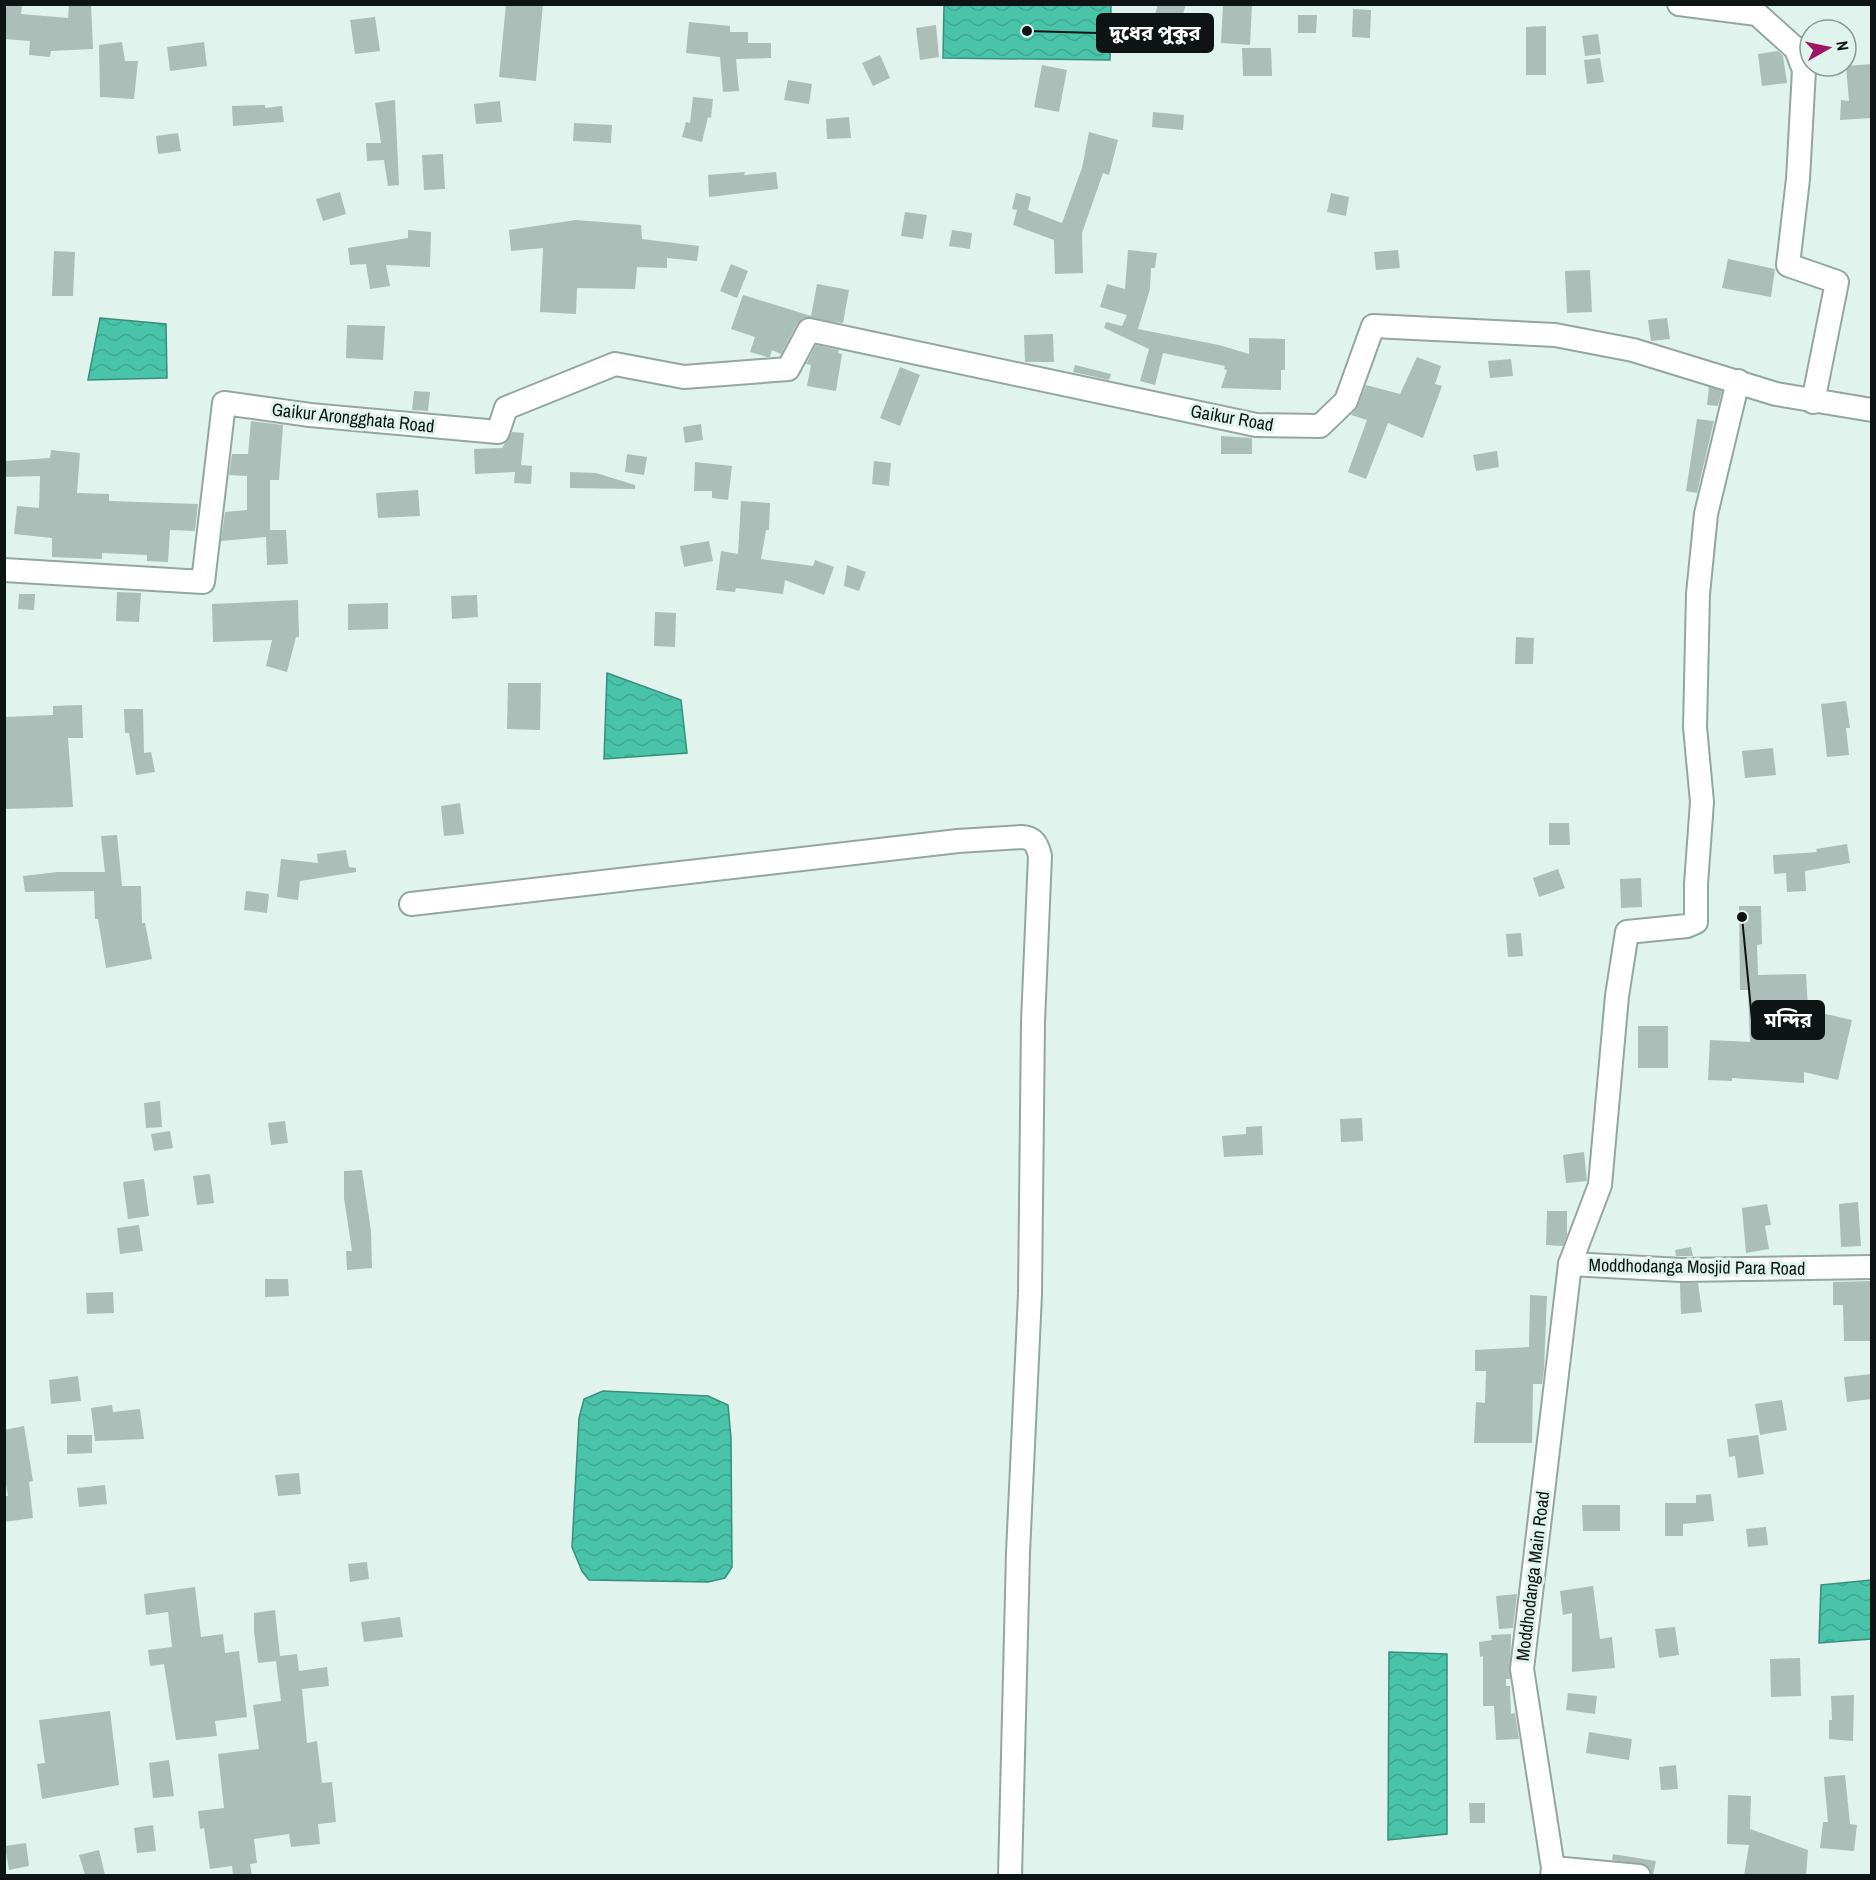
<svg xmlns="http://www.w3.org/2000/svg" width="1876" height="1880" viewBox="0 0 1876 1880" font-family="'Archivo Narrow','Noto Sans Bengali',sans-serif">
<defs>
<pattern id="water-waves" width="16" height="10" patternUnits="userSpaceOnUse" patternTransform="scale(1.5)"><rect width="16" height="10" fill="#49c4a9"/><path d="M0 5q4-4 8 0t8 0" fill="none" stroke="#3fa891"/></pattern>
</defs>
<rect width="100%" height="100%" fill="#e0f3ed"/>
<g fill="url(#water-waves)" stroke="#378f7c" stroke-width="1.5">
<polygon points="944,5 1111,5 1110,60 943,58"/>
<polygon points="100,318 166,324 167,378 88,380"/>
<polygon points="607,673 681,700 687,753 604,759"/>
<polygon points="603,1391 708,1396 728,1405 731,1438 732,1567 725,1578 708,1582 589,1580 582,1571 572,1547 579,1418 584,1399"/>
<polygon points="1871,1580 1871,1639 1819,1643 1821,1585"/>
<polygon points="1389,1652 1447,1654 1447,1834 1388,1840"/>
</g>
<g fill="#abbeb8">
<polygon points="4,4 22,4 21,14 68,18 69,4 91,4 93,49 51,51 50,57 29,55 30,41 4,39"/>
<polygon points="506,4 543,4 536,81 499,77"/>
<polygon points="1158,4 1186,4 1177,34 1152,25"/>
<polygon points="1223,4 1252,5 1250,45 1221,43"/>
<polygon points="1353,9 1371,10 1370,38 1352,37"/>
<polygon points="1298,15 1317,15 1316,33 1298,33"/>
<polygon points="375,17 380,51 355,54 350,20"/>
<polygon points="689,22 730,26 730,32 748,32 748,43 771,43 771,58 736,59 739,91 723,92 720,57 686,53"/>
<polygon points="936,25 939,57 920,60 916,28"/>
<polygon points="1546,26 1546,75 1526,75 1526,27"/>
<polygon points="1598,34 1601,54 1585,56 1582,36"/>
<polygon points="122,42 125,61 138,61 134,99 100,97 99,45"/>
<polygon points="204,42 207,66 170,71 167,47"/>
<polygon points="1242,48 1271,48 1272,76 1243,76"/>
<polygon points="1778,51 1783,56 1787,83 1762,86 1758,54"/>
<polygon points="880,55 890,78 873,86 862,63"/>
<polygon points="1600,58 1604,82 1587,84 1584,60"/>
<polygon points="1872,64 1872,118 1840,120 1841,100 1849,101 1846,66"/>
<polygon points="1042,65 1067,70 1059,112 1034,107"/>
<polygon points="788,80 812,84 809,104 784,100"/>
<polygon points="693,97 713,99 711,118 708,117 702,142 682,137 686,122 690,123"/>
<polygon points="395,100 399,185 388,186 384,160 367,161 366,143 381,143 375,103"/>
<polygon points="500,101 502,122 476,124 474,104"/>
<polygon points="265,105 265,108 282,106 284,122 233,126 232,106"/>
<polygon points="1153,112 1184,115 1183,130 1152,127"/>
<polygon points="849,117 851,138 827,139 826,119"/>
<polygon points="574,123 612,125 611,143 573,141"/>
<polygon points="1089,132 1118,140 1109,175 1103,173 1082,233 1083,273 1055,274 1054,240 1013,225 1017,210 1012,209 1016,193 1031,197 1028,210 1062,223 1082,168"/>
<polygon points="178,133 181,151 158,154 156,136"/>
<polygon points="443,154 445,189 424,190 422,155"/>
<polygon points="745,172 744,175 776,172 778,189 709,197 708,175"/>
<polygon points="340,192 346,214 323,221 316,199"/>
<polygon points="1331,193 1349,197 1346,216 1327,212"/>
<polygon points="905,212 927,215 923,239 901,236"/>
<polygon points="576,220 641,225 642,239 699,246 697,261 667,258 667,268 637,267 635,289 577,288 576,314 540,312 543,248 511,251 509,230"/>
<polygon points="408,230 431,232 430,267 386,265 390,286 370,289 366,264 350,265 348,248 408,238"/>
<polygon points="952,230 972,233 970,249 949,246"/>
<polygon points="1128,250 1157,253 1155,268 1151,268 1150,289 1138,329 1219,345 1249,354 1249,338 1285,339 1285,370 1281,370 1281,390 1221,388 1227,370 1224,369 1225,366 1163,353 1155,385 1140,381 1149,349 1104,328 1106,322 1122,326 1127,315 1100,307 1107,284 1125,289"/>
<polygon points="1398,250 1400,268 1376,270 1374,252"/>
<polygon points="54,251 75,252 73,296 52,296"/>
<polygon points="1728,259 1775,269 1771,297 1722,288"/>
<polygon points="731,264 748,271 737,298 720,291"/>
<polygon points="1590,270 1592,312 1567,313 1565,271"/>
<polygon points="817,284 849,290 843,323 804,318 797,324 781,354 772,350 770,357 767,357 750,352 755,337 731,329 743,295 811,316"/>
<polygon points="1667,318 1670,339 1651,341 1648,320"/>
<polygon points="347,325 385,326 383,360 346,358"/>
<polygon points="1053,334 1054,362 1025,362 1024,335"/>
<polygon points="816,345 839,350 838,353 842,354 836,391 807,386 811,365 806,364"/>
<polygon points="1417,357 1441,366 1435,384 1442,386 1423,438 1388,423 1366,479 1348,472 1367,420 1351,415 1358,406 1366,385 1400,394"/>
<polygon points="1511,359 1513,376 1490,378 1488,361"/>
<polygon points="1075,365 1111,374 1109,380 1073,372"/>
<polygon points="900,367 920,375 900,426 880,418"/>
<polygon points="1709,387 1722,391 1718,406 1707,405"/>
<polygon points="414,391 430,392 428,411 412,410"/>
<polygon points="1697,419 1714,421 1697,493 1686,491"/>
<polygon points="251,421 283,425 279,480 270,480 270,530 286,530 288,564 267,565 266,537 221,541 225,512 247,510 247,476 229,475 232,454 248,454"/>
<polygon points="701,424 703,440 685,443 683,427"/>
<polygon points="512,432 524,433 521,465 532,466 531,484 514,483 515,472 475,474 474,449 502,448"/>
<polygon points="1221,436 1252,438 1252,454 1221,454"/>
<polygon points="51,450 80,453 77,493 109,494 109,501 198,504 195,531 170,530 168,562 147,561 147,555 102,553 102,559 52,557 52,538 14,534 17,506 39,508 40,476 4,477 4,461 50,458"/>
<polygon points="1497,451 1499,467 1476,471 1473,455"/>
<polygon points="627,454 647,457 644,475 625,472"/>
<polygon points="874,461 891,463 889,486 872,484"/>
<polygon points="695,462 732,466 728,500 712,498 712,491 694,491"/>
<polygon points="570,472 596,473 635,485 635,489 570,488"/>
<polygon points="418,490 420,516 378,518 376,493"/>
<polygon points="741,501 770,503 769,530 766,530 761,559 813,566 815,560 834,567 824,595 785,580 783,594 736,588 735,592 716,590 721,551 738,554"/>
<polygon points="709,541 713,561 684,567 680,546"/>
<polygon points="847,565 866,572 859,591 844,586"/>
<polygon points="117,592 141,593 139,622 116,621"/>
<polygon points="19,594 35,594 34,610 18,609"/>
<polygon points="477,595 478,617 452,619 451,596"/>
<polygon points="298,600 299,637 296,637 287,672 266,666 272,640 213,642 212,604"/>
<polygon points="388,603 388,629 348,630 348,604"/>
<polygon points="655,612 676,613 675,647 654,646"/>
<polygon points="1516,637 1534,638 1533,664 1515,664"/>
<polygon points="508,683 541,683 540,730 507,729"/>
<polygon points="1846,701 1850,728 1846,728 1849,755 1827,757 1821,704"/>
<polygon points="82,705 83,738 68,738 73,807 4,809 4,717 53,715 53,706"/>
<polygon points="124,709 143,709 144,753 151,752 155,772 136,775 129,733 125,733"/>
<polygon points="1773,748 1776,775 1745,778 1742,751"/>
<polygon points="460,803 464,834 444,836 441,806"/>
<polygon points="1549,823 1569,823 1570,845 1549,845"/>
<polygon points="117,835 122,886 141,886 142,923 145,923 152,959 106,968 98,919 95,919 94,891 25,892 23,876 58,872 105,872 101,836"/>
<polygon points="1847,844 1850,863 1805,871 1806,891 1787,892 1786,873 1774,874 1773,855 1817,852 1816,849"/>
<polygon points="346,850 349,867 356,868 356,872 300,881 298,900 277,897 281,859 318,863 317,854"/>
<polygon points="1558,869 1565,888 1539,897 1533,878"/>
<polygon points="1641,878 1642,907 1621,908 1620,879"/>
<polygon points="246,891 269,894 267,913 244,910"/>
<polygon points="1739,906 1761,906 1762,944 1757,945 1758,975 1806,974 1808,1010 1852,1020 1838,1080 1804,1072 1804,1083 1732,1078 1732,1081 1708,1080 1710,1040 1750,1042 1748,990 1740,990"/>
<polygon points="1521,933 1523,956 1508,957 1506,934"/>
<rect x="1638" y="1026" width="30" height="42"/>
<polygon points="160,1101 162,1127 146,1128 144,1103"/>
<polygon points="1362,1118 1363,1141 1341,1142 1340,1119"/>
<polygon points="285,1121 288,1143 271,1145 268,1123"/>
<polygon points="1262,1126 1263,1155 1224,1157 1222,1136 1246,1134 1246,1127"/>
<polygon points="170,1131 173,1148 154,1151 151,1134"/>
<polygon points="1584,1152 1587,1181 1566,1183 1563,1155"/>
<polygon points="362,1170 371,1231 372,1268 347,1270 346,1251 352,1251 344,1198 344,1171"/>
<polygon points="210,1174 214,1203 197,1205 193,1176"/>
<polygon points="144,1179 149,1216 128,1219 123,1182"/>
<polygon points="1858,1202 1861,1246 1841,1247 1839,1204"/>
<polygon points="1767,1204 1771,1225 1765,1226 1769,1249 1746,1253 1742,1208"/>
<polygon points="1547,1211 1567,1211 1567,1235 1563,1246 1546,1245"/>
<polygon points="139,1225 143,1251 120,1254 117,1228"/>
<polygon points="1691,1247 1693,1256 1676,1256 1675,1250"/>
<polygon points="265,1279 288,1279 289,1296 265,1297"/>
<polygon points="1872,1281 1872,1341 1844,1341 1843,1305 1833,1305 1833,1282"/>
<polygon points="1680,1283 1698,1283 1702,1312 1681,1314"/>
<polygon points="113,1292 114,1313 87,1314 86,1293"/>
<polygon points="1530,1295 1547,1296 1544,1369 1542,1384 1533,1384 1532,1443 1474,1443 1476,1402 1485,1403 1486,1371 1475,1371 1475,1350 1529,1347"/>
<polygon points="1872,1374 1872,1399 1847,1402 1844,1377"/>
<polygon points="78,1376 81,1401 51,1404 49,1380"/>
<polygon points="1782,1400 1787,1430 1760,1435 1755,1404"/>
<polygon points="112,1405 113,1412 140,1409 144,1439 95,1441 91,1408"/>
<polygon points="24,1426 33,1481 29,1482 33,1518 4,1522 4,1496 8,1496 4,1473 4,1430"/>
<polygon points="67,1435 92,1435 92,1453 67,1454"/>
<polygon points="1758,1435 1764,1474 1738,1478 1735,1456 1729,1457 1727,1439"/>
<polygon points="299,1473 301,1494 278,1496 275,1475"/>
<polygon points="105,1485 107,1504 79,1507 77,1488"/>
<polygon points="1711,1494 1714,1521 1683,1524 1683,1536 1665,1536 1665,1503 1696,1503 1696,1495"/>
<polygon points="1582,1505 1620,1505 1620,1531 1583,1531"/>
<polygon points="1766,1527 1768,1545 1748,1547 1746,1529"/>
<polygon points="367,1562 369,1579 350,1582 348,1564"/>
<polygon points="1593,1586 1600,1639 1612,1637 1615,1668 1572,1672 1572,1613 1563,1615 1560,1591"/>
<polygon points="195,1587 201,1637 223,1634 225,1653 239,1651 247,1717 215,1721 217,1736 176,1740 164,1664 150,1666 148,1650 172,1647 168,1612 146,1615 144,1594"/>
<polygon points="1517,1594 1513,1628 1499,1629 1496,1596"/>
<polygon points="275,1610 280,1656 297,1654 299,1671 327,1667 329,1686 302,1689 307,1743 317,1741 322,1783 332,1782 336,1822 318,1824 320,1844 291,1847 289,1834 254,1839 257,1863 250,1864 252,1875 233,1875 232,1866 210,1869 204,1828 200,1829 198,1811 224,1808 218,1754 259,1749 253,1705 281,1701 276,1661 258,1663 254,1631 254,1613"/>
<polygon points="400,1617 403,1637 364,1642 361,1622"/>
<polygon points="1675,1627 1679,1655 1659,1658 1655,1629"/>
<polygon points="1511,1634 1510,1679 1506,1679 1506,1686 1510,1686 1511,1714 1515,1713 1519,1739 1496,1740 1494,1706 1483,1706 1483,1656 1480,1657 1479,1642 1492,1640 1491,1635"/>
<polygon points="1800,1658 1801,1696 1771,1697 1770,1659"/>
<polygon points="1568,1693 1597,1696 1595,1714 1566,1710"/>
<polygon points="1854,1695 1853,1741 1829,1739 1829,1720 1832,1720 1831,1696"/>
<polygon points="110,1711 119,1785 42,1799 37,1764 45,1763 39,1720"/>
<polygon points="1589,1732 1632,1739 1629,1760 1586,1753"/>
<polygon points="169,1760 174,1796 153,1798 149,1763"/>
<polygon points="1676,1765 1678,1789 1661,1790 1659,1767"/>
<polygon points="1845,1775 1850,1824 1857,1825 1854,1851 1820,1848 1823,1822 1828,1822 1824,1777"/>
<polygon points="1728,1795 1751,1796 1750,1829 1808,1850 1806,1875 1744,1875 1749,1845 1727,1844"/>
<polygon points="1469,1803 1485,1803 1485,1823 1470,1823"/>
<polygon points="153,1825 156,1851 137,1853 134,1828"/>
<polygon points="26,1843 29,1866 9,1870 5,1846"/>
<polygon points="99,1850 105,1875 85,1875 79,1855"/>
<polygon points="1613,1854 1656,1861 1653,1875 1646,1865 1612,1860"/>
</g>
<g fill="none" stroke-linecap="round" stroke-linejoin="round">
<defs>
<g id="minor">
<polyline points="1679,4 1757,14 1796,49 1804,70 1798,179 1788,265 1837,282 1813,402"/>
<polyline points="4,570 203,582 224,403 310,415 498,432 506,408 615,364 684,377 788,369 809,330 1256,425 1320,426 1346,401 1373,326 1555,335 1633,350 1776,394 1872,410"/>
<path d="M411 904 958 841 1022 837C1034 838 1037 844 1040 856L1033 1022 1030 1294 1018 1553 1010 1876"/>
<polyline points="1570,1264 1600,1185 1617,996 1627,932 1687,926 1696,922 1696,884 1702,802 1695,727 1698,594 1706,514 1738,381"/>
<polyline points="1553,1868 1639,1876"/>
<polyline points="1552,1876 1553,1868 1522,1669 1570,1264 1681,1270 1872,1267"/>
</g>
</defs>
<use href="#minor" stroke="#94a6a0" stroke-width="26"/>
<use href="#minor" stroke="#fff" stroke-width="22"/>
</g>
<g text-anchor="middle" stroke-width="6" stroke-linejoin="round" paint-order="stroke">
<g font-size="18" fill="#0e1413" stroke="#e0f3ed">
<text transform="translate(353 418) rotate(6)" y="6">Gaikur Arongghata Road</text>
<text transform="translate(1232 418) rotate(10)" y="6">Gaikur Road</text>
<text transform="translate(1697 1267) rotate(1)" y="6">Moddhodanga Mosjid Para Road</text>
<text transform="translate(1533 1576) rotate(-83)" y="6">Moddhodanga Main Road</text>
</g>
</g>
<path fill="none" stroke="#0e1413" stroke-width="2" d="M1027 31L1097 33M1742 917L1752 1020"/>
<g fill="#0e1413" stroke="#e0f3ed" stroke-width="2">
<circle cx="1027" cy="31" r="6"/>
<circle cx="1742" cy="917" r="6"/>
</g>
<g fill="#0e1413" stroke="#0e1413" stroke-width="2">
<rect x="1097" y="14" width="116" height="38" rx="6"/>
<rect x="1752" y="1001" width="72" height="38" rx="6"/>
</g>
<g font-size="20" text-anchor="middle" font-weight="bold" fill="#fff">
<text x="1155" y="40">দুধের পুকুর</text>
<text x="1788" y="1027">মন্দির</text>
</g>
<rect width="1876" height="1880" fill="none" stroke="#0e1413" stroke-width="12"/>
<g transform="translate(1828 48) rotate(81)"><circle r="28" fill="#e0f3ed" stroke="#8c9a96" stroke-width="1.5"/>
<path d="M0-4.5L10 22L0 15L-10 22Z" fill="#9d1564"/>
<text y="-9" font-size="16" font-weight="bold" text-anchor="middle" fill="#0e1413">N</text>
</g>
</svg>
